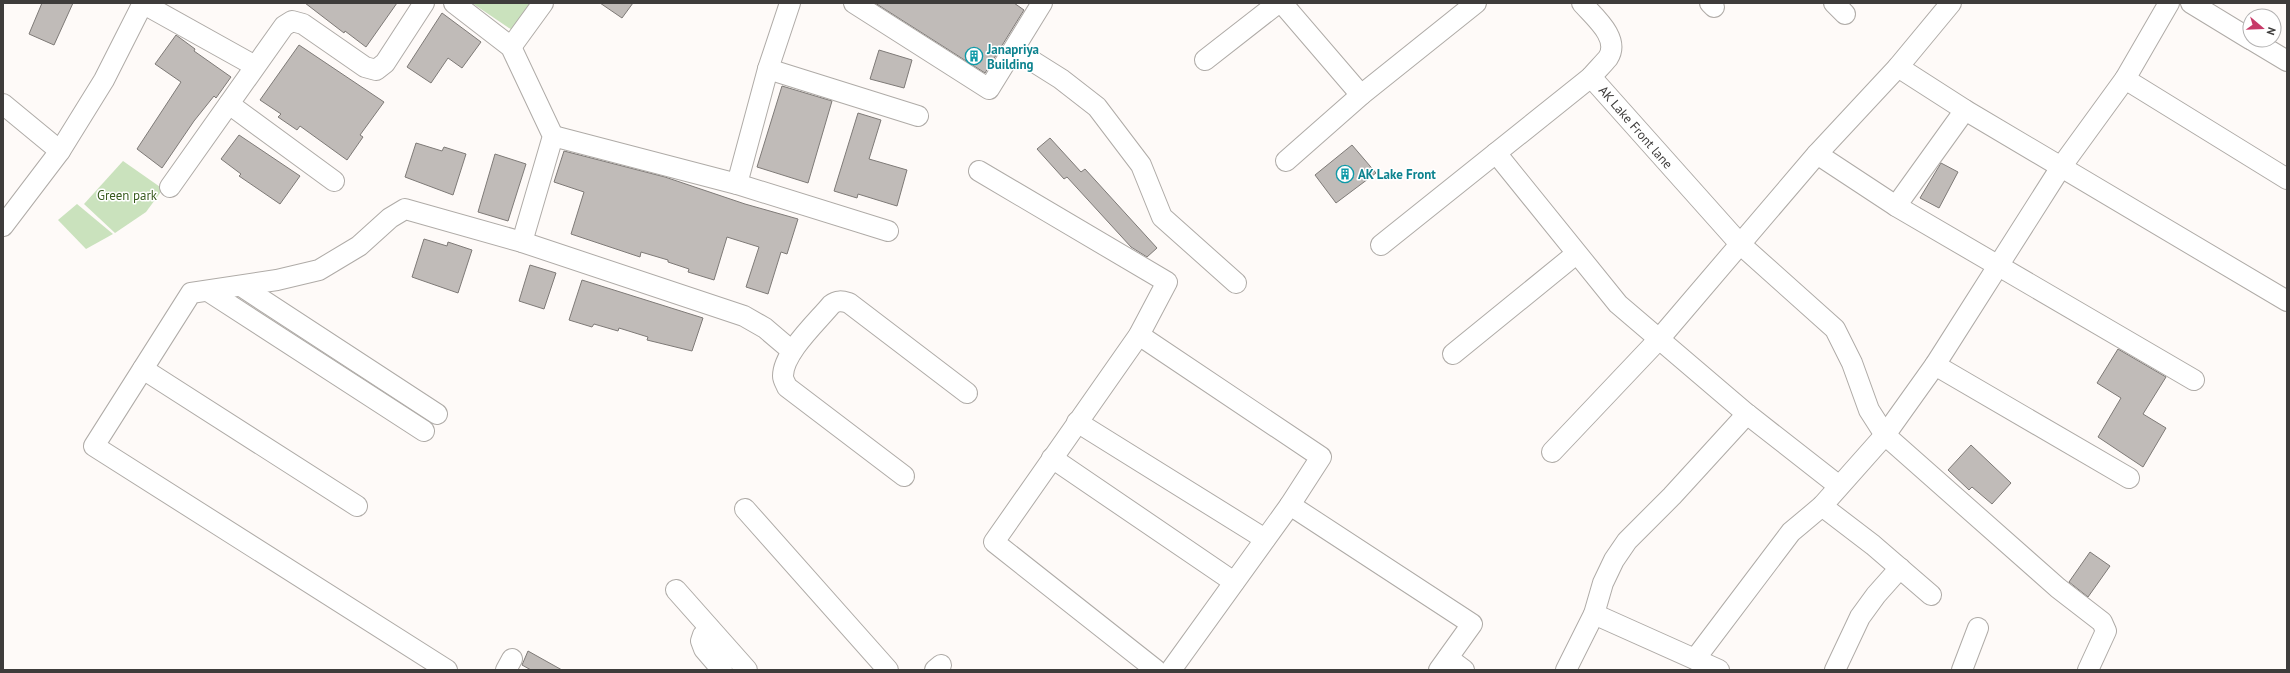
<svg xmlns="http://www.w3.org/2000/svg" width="2290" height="673" viewBox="0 0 2290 673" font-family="'PT Sans',sans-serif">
<rect width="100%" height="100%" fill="#fefaf8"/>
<g fill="#cae2bd">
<polygon points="472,3 535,3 515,32"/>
<polygon points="123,161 163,189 146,212 115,233 84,204"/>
<polygon points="77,204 113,234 86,249 58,220"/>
</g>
<g fill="#c0bbb8" stroke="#7e7a77">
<polygon points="42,3 73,3 54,45 29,34"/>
<polygon points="305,3 397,3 366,47 345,31 344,33"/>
<polygon points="600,3 633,3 622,18"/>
<polygon points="875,3 1014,3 1024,10 985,73"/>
<polygon points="442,13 481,42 462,68 448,58 431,83 407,67"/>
<polygon points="176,35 195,49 194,51 231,77 216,98 214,96 194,121 162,168 137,149 181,82 155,64"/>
<polygon points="299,45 384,102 360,135 363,137 347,160 300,126 297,130 278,117 281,114 260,100"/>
<polygon points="879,50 912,60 904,88 870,79"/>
<polygon points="782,86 832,101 808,183 757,167"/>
<polygon points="858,113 881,120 869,159 907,170 897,206 858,194 857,198 834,191"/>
<polygon points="239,135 300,176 280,204 239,176 241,174 221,159"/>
<polygon points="1050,138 1081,172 1085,169 1157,248 1147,257 1131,247 1067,177 1064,179 1037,149"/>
<polygon points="416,143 442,151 444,147 466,154 453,195 405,177"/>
<polygon points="1352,145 1376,173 1336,203 1315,175"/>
<polygon points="564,151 665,177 745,204 798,219 787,254 781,252 768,294 746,287 759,247 727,237 714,280 688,272 689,269 668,262 668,260 641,252 640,257 571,234 584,192 554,182"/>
<polygon points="495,154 526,164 508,221 478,212"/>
<polygon points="1941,163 1958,172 1939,208 1920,198"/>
<polygon points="424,239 447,246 448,242 472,250 458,293 412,277"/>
<polygon points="530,265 556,273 544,309 519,301"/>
<polygon points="582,280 703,318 692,351 647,340 648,337 619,328 618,331 594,324 592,327 569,320"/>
<polygon points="2118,349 2166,377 2143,414 2166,428 2143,467 2098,437 2121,398 2097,383"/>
<polygon points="1971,445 2011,483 1992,504 1972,487 1969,490 1948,470"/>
<polygon points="2090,552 2110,566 2088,597 2069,582"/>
<polygon points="528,651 562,670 531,670 522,665"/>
</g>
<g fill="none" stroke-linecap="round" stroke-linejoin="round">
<defs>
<g id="minor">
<polyline points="142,3 255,66"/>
<polyline points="454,3 511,47 553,136 522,242"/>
<polyline points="854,3 989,89 1042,3"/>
<polyline points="1282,3 1361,95"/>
<polyline points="1710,3 1714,7"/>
<polyline points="1834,3 1845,14"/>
<polyline points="2191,3 2250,39"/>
<polyline points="2252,40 2287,61"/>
<polyline points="511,47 543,3"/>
<polyline points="1026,57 1061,79 1097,107 1141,165 1162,217 1236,283"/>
<polyline points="1205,60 1278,3"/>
<polyline points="1898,67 1965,110 2287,301"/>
<polyline points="768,69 918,116"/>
<polyline points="1591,77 1740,244 1835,329 1852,363 1869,410 1885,435 2058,588 2102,622 2106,631 2088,670"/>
<polyline points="2125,79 2287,179"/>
<polyline points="3,104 60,151"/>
<polyline points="229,104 334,181"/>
<polyline points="553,136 737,184 888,231"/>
<polyline points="1496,153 1618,304 1747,414 1839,486"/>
<polyline points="1817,154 1896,206 2194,380"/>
<polyline points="1286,161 1361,95 1476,3"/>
<polyline points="979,171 1167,282 1139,335 994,542 1156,670"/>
<polyline points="737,184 768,69 790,3"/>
<polyline points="170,187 284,26 292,21 303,24 365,67 376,70 385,63 424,3"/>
<polyline points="1896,206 1965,110"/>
<polyline points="3,226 60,151 104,80 143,3"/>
<path d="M1381 245 1591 77C1597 70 1603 64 1608 58 1621 38 1593 16 1582 3"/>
<polyline points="241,286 437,414"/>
<polyline points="208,291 424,431"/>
<polyline points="1139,335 1321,457 1290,505"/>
<polyline points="1453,354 1576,254"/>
<polyline points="1935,365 2129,478"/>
<polyline points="143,369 357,506"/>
<polyline points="1077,422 1265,539"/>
<polyline points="1552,452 1660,338 1817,154 1898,67 1951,3"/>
<polyline points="1052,458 1234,582"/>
<path d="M904 476 787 387C786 384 783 380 783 376 783 353 817 322 831 305 837 300 842 301 849 303L967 393"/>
<polyline points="1822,506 1873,545 1931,595"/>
<polyline points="745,509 888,670"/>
<polyline points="676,590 747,670"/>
<polyline points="1594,614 1719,670"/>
<polyline points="710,629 703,635 701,641 704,649 722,670"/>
<polyline points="1448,658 1464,670"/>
<polyline points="1695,659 1791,532 1822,506 1885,435 1935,365 2061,167 2125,79 2169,3"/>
<polyline points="447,670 94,446 191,293 277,280 319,270 359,246 390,218 405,209 522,242 744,316 765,328 792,351"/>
<polyline points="506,670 512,659"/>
<polyline points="935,670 941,665"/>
<polyline points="1171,670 1290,505 1472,624 1439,670"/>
<polyline points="1566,670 1594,614 1603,583 1614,560 1627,541 1672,496 1747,414"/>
<polyline points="1835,670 1860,617 1876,595 1900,568"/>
<polyline points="1962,670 1978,628"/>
</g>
</defs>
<use href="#minor" stroke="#afaba7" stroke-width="22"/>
<use href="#minor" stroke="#fff" stroke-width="20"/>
</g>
<defs>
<symbol id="building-ring" viewBox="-11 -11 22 22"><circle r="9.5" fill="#fff" stroke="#0f9aa8" stroke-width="1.5"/><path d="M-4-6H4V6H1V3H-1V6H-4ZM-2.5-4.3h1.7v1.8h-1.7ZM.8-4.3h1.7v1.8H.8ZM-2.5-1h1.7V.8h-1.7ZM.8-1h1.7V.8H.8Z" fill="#0f9aa8"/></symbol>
</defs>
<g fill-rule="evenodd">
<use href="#building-ring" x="964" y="46" width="20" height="20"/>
<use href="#building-ring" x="1335" y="164" width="20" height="20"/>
</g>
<g text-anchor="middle" stroke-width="3" stroke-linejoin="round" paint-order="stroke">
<g font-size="13" font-weight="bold" fill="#0d838f" stroke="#fff" text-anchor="start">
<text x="987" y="54">Janapriya<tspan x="987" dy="15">Building</tspan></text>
<text x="1358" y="179">AK Lake Front</text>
</g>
<g font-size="13" fill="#3e3c3b" stroke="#fff">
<text transform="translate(1636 127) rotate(49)" y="5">AK Lake Front lane</text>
</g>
<g font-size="13" fill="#385b1e" stroke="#fff">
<text x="127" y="200">Green park</text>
</g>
</g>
<rect width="2290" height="673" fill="none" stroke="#3e3c3b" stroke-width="8"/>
<g transform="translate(2262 28) rotate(109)"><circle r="19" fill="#ffffff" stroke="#b2b1b1"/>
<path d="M0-3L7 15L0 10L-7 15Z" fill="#c73a68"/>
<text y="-6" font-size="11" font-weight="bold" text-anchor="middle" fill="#3e3c3b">N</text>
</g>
</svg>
